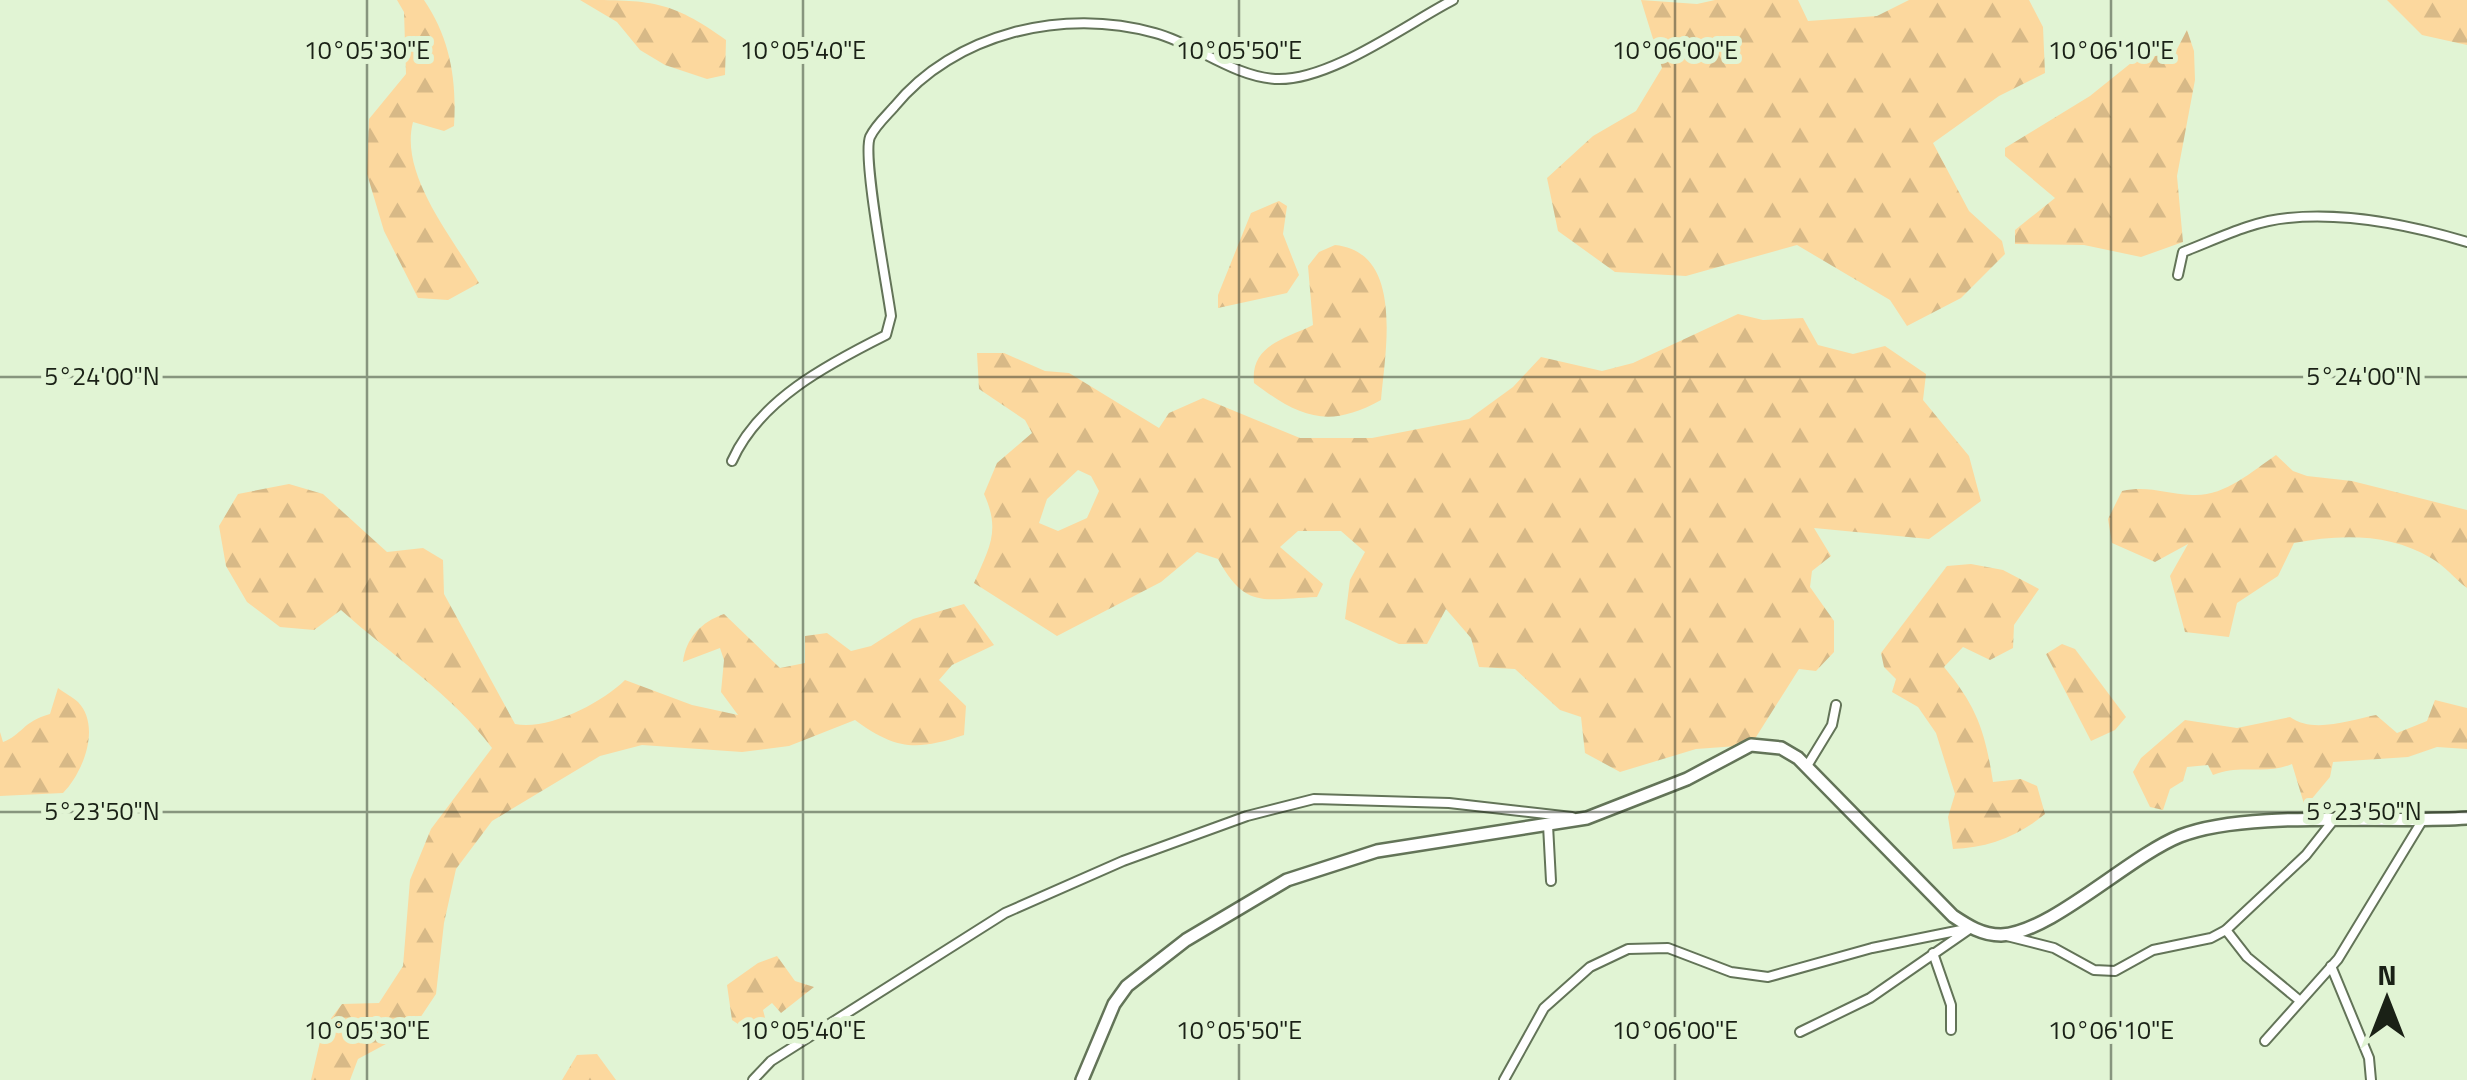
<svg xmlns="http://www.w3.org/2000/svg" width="2467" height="1080" viewBox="0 0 2467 1080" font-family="'Titillium Web',sans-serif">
<defs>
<pattern id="forest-firs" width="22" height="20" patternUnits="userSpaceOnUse" patternTransform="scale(2.5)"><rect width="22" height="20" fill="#fcd89e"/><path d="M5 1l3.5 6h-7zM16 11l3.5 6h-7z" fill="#d7b987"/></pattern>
</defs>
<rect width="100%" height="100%" fill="#e1f4d4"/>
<g fill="url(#forest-firs)" fill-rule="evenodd">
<path d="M397 0H424C450 38 457 80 454 126L444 131 413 122C399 175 453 238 479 283L448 300 418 298 384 231 367 174 369 119 406 74 404 12Z"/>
<path d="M580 0C649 0 671 0 726 40L725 75 707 79 665 65 640 50 617 22Z"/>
<polygon points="1641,0 1697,4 1715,0 1798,0 1808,21 1877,16 1909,0 2029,0 2043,27 2045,73 1999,96 1933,143 1969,211 2002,241 2005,254 1961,298 1907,326 1890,300 1797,245 1686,276 1615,272 1558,231 1547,178 1593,136 1636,111 1662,68"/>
<polygon points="2387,0 2467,0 2467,45 2422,35"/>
<polygon points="2187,30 2194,51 2195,80 2177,176 2183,242 2141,257 2084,245 2015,244 2015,230 2055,198 2005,156 2005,148 2090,96 2136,59 2175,53"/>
<polygon points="1279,201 1287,206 1283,234 1299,275 1287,293 1218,308 1218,295 1251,213"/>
<path d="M1335 245C1405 252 1385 352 1381 400 1329 429 1300 418 1254 383 1250 345 1285 339 1313 325L1308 266 1319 252Z"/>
<path d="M1738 314 1763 320 1803 318 1818 345 1853 354 1885 346 1926 374 1923 400 1969 456 1981 501 1929 539 1814 528 1831 556 1812 571 1810 587 1834 621V652L1816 671 1799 669 1751 745 1696 749 1620 772 1585 753 1581 717 1560 710 1515 669 1479 667 1471 638 1446 609 1427 644H1399L1345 619 1350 580 1365 552 1341 531H1298L1280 547 1323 584 1317 597C1264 599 1246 610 1218 559L1197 552 1161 582 1057 636 974 583C989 548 1001 531 984 494L997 463 1032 433 1025 420 979 389 977 353H1004L1045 371 1069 373 1159 428 1169 413 1203 398 1300 438H1372L1469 419 1513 387 1541 357 1602 371 1633 363ZM1078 470 1091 476 1099 491 1087 518 1058 531 1039 523 1047 499Z"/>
<path d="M2276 455 2293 471 2307 476 2352 481 2467 510V588C2455 579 2444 565 2431 558 2390 533 2340 534 2294 543L2278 576 2237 603 2229 637 2185 632 2170 576 2188 544 2155 562 2112 543 2108 519 2122 491C2148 485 2166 494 2192 495 2224 497 2251 472 2276 455Z"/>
<path d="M289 484 323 494 387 552 423 548 443 560 444 594 515 724C547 731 602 703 625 680L692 705 738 715 721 692 724 660 720 648 683 662C686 638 701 622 724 614L780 668 805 663V636L827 633 851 651 871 646 913 619 964 604 994 645 952 665 939 680 966 706 964 735C916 751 896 750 855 720L789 746 742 752 642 745 600 756 492 821 456 869 444 923 436 994 412 1030 358 1059 350 1080H311L323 1029 342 1004 379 1003 403 966 410 880 431 829 492 748C452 694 391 655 341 610L314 630 280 627 247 602 226 566 219 526 238 494Z"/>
<path d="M1971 564 2003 570 2039 589 2014 625 2013 648 1990 660 1963 647 1944 667C1977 707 1985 731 1993 782L2021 779 2037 786 2045 814C2019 836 1987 848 1953 849L1948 817 1955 794 1936 733 1918 707 1892 692 1896 679 1884 667 1881 653 1947 566Z"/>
<polygon points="2062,644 2075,649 2126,717 2115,730 2091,741 2046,654"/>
<path d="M58 688C64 693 73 697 78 702 102 727 82 774 63 793L0 796V732L3 742C21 736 23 721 50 714Z"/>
<path d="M2435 700 2467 708V749L2437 747 2408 757 2333 762 2330 777 2305 807 2292 764C2265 776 2241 763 2213 775L2208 765 2187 767 2183 781 2170 789 2163 810 2150 807 2133 772 2141 758 2185 720 2237 728 2290 717C2313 734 2350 720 2376 715L2397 733 2427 721Z"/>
<polygon points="777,956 795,981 814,987 781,1013 772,1003 763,1010 767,1025 759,1038 732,1020 727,985 758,963"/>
<polygon points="597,1054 616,1080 562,1080 577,1055"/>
</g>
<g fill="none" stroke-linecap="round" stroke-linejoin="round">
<defs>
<g id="street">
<path d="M2178 275 2183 252C2217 239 2252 221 2288 218 2348 212 2410 225 2467 242"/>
<path d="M732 461C759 400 828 364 886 335L891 316C887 286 862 156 870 137 875 126 887 115 894 107 954 33 1064 7 1155 33 1196 44 1232 76 1275 79 1329 82 1405 25 1453 0"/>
<polyline points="1807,766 1832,725 1836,705"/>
<polyline points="1548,825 1551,881"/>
<polyline points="2226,930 2247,957 2299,1000"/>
<polyline points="2003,935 2054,948 2094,970 2115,971 2153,950 2211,938 2226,930 2306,855 2332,822"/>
<polyline points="1933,953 1951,1005 1951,1030"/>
<polyline points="2331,966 2369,1058 2371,1080"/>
<polyline points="2265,1041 2338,959 2422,821"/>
<polyline points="753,1080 771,1061 1005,913 1123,861 1247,816 1314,799 1449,803 1572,817"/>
<polyline points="1504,1080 1544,1008 1590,967 1628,949 1668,948 1731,972 1768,977 1872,948 1971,928 1870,998 1800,1032"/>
</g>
<path id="secondary" d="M1082 1080 1114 1004 1127 986 1186 940 1287 880 1377 851 1587 818 1687 779 1751 745 1781 748 1798 758 1953 916C1968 926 1982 935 2001 935 2051 933 2128 857 2180 836 2248 809 2388 824 2467 818"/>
</defs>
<use href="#street" stroke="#637458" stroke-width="12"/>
<use href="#secondary" stroke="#637458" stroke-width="16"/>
<use href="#street" stroke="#fff" stroke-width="8"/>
<use href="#secondary" stroke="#fff" stroke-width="11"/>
</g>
<path fill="none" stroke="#1a2116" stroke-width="2.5" stroke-opacity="0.45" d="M367 0V1080M803 0V1080M1239 0V1080M1675 0V1080M2111 0V1080M0 377H2467M0 812H2467"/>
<g font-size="25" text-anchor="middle" fill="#1a2116" stroke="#e1f4d4" stroke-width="10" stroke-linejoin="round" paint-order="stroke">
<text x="367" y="59">10°05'30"E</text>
<text x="803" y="59">10°05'40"E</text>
<text x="1239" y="59">10°05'50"E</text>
<text x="1675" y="59">10°06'00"E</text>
<text x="2111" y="59">10°06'10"E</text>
<text x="102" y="385">5°24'00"N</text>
<text x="2364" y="385">5°24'00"N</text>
<text x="102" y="820">5°23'50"N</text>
<text x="2364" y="820">5°23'50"N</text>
<text x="367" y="1039">10°05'30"E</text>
<text x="803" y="1039">10°05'40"E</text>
<text x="1239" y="1039">10°05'50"E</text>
<text x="1675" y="1039">10°06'00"E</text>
<text x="2111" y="1039">10°06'10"E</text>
</g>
<g transform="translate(2387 1000)" stroke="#e1f4d4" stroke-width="8" paint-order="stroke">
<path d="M0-8L18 38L0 25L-18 38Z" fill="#1a2116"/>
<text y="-15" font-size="28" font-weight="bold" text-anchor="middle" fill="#1a2116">N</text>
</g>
</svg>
